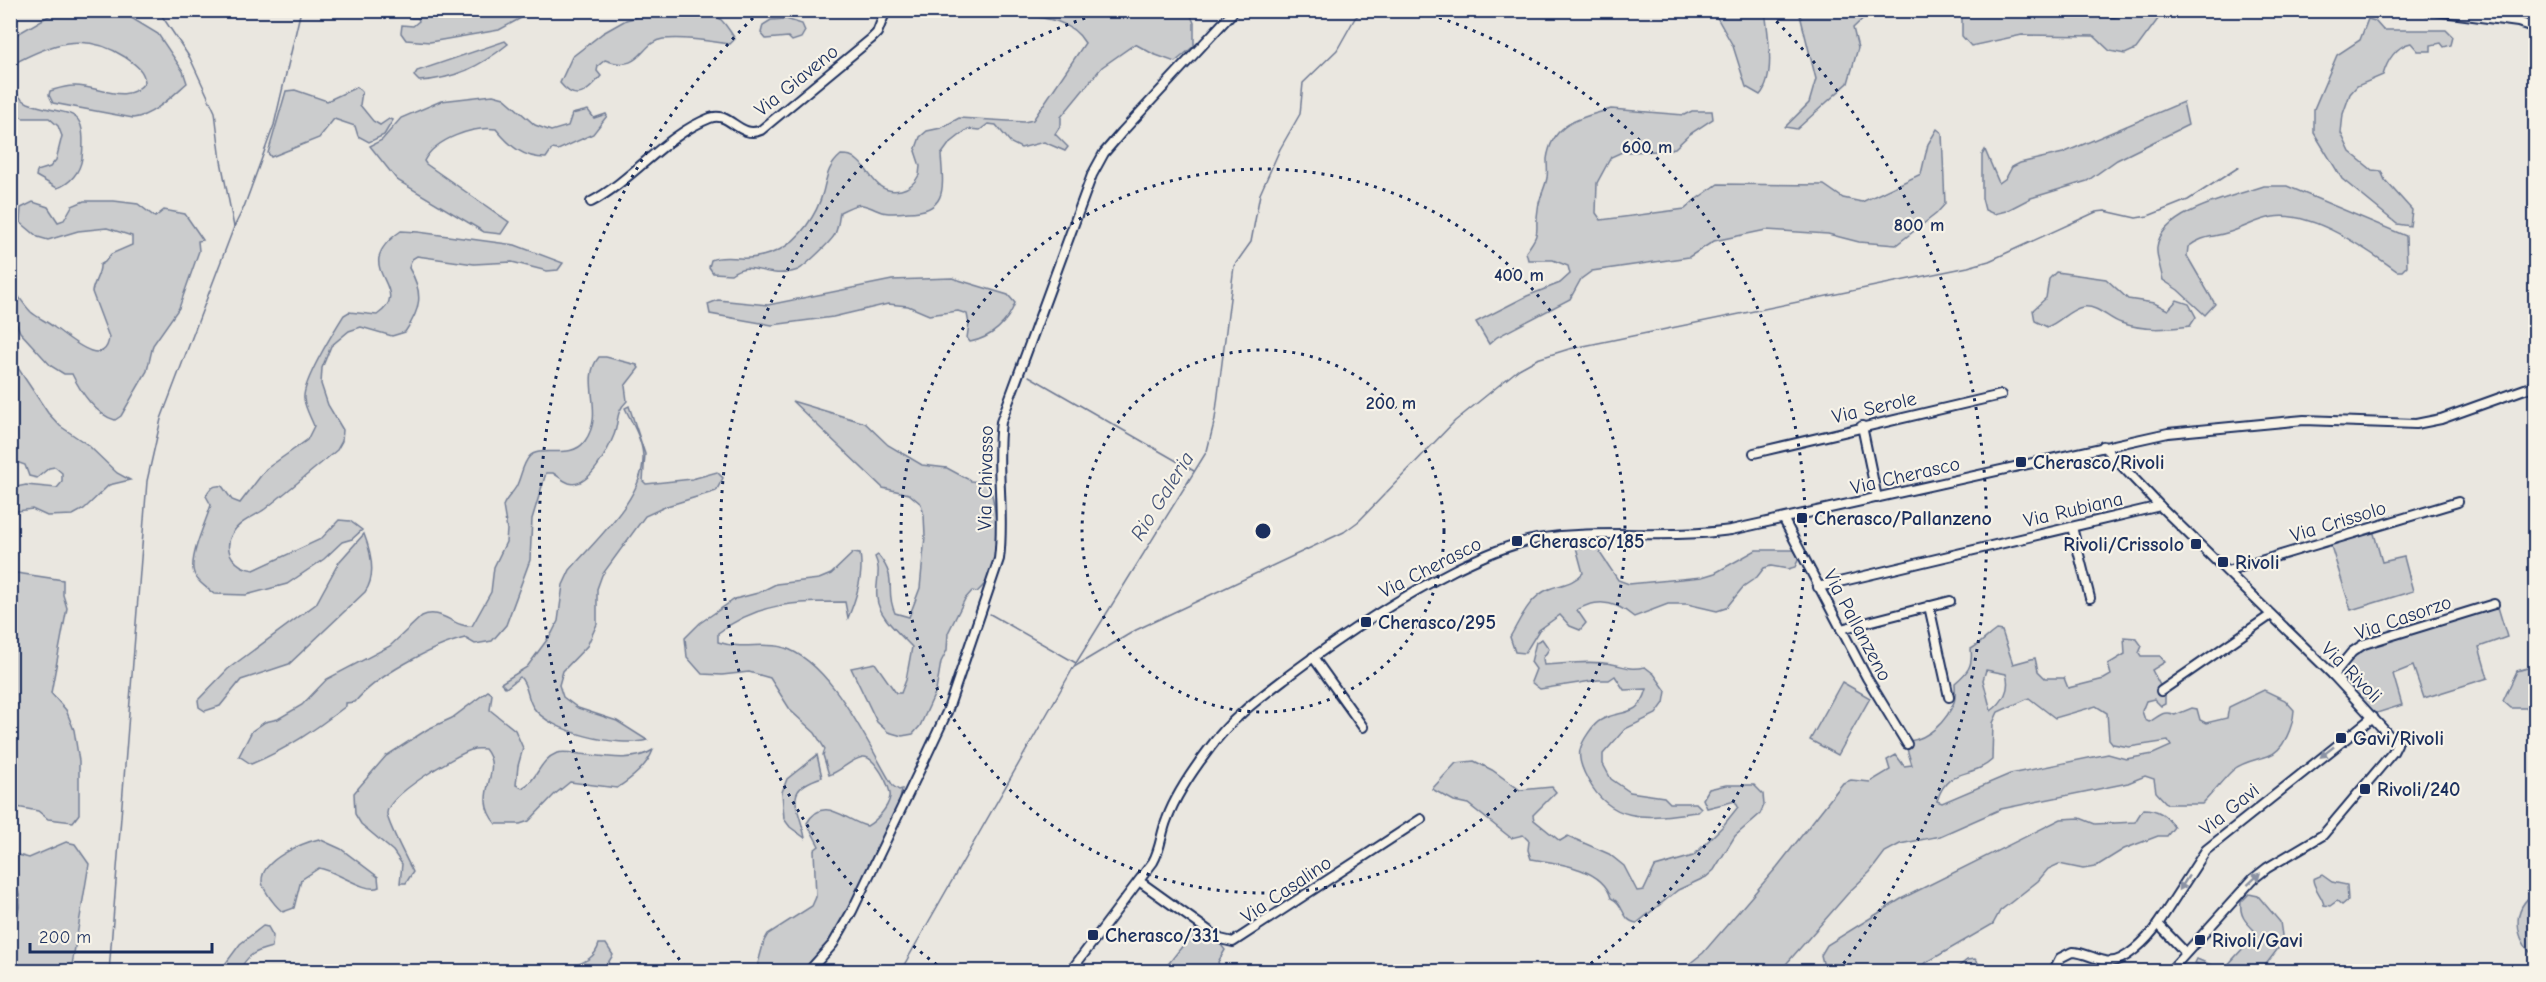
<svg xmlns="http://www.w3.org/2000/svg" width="2546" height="982" viewBox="0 0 2546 982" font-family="'Comic Neue',sans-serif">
<rect width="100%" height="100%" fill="#eae7e0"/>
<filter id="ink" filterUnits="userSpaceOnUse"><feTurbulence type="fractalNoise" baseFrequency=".0167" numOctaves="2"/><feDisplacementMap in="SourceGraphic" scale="12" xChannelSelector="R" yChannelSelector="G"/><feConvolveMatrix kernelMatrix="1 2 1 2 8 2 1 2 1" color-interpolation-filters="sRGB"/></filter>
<g filter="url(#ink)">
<g fill="#cbcccd" stroke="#737e96" stroke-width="1.5" fill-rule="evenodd">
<path d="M59 10 120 11 158 34 183 71 187 83C172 96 153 116 133 118L53 103 49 95 50 91C57 89 65 86 73 86 96 84 127 107 145 82 144 70 135 64 125 57 84 30 50 44 11 65V35H16Z"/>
<polygon points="390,11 534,11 499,30 430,42 406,40 401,33 402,25 413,26 419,21 418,18 411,18 406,12 393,14"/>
<path d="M691 11C718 13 721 16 735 39L730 44C708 41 686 37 663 39 640 42 642 74 605 60L598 66 597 71 601 76C587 93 576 103 560 83L572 57 603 33 626 20 659 11Z"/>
<path d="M993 11H1189L1194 23V46L1175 62 1153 54 1135 44 1102 67 1061 117V125L1055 134 1068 147 1065 151 1044 142 1021 148 1011 143 996 125 988 124 980 130 968 129 949 144 941 155C943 185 949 212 908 212 900 213 886 214 879 211 859 203 862 201 840 212 839 219 838 228 835 234 832 241 804 267 798 270 792 272 782 274 775 273 758 272 747 262 731 274L713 273 709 267 711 260C722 255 735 259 748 258 757 258 771 254 779 250 800 240 817 214 823 192 827 176 828 166 841 155 848 155 852 155 858 161 873 174 876 195 901 190 910 188 915 183 919 175L920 166 915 151 920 137 927 131 941 128 959 118 1024 122 1033 120 1085 43C1067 12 1024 18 993 11Z"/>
<path d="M1698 11H1765C1768 34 1776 77 1760 95L1746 87 1733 46 1715 14 1698 16Z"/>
<polygon points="1799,11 1874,11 1870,12 1853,28 1858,48 1848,83 1797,129 1785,127 1809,103 1816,79"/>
<polygon points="1962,11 2081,11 2107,17 2130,16 2145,11 2164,11 2136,49 2125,54 2110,51 2094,36 2022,35 1971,46 1962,36"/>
<polygon points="786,19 802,24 805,31 801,38 792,41 788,37 766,39 761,33 763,25 771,20"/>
<path d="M2368 19 2375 21 2383 30H2446L2453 37 2451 45 2444 47 2441 43 2431 45V51H2418L2411 43C2396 46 2387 61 2383 75L2357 86 2350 94 2343 114 2341 133 2350 152 2372 170 2381 171 2385 180 2412 210 2410 226 2397 224 2342 179 2314 133V109L2337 55 2360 40Z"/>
<path d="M505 41 508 44C481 66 455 79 419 81L414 76 417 71Z"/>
<polygon points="357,87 362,92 360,105 373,121 380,125 389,119 393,120 384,135 369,142 358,136 355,126 334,119 319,138 271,157 268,153 286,91 295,90 327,101"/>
<path d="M10 89C17 93 21 100 28 103 68 118 88 102 82 158 80 172 70 184 57 188L36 176 37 171 50 167 56 160 62 136 58 126 49 118H23L11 110Z"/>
<path d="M493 95 504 98 535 125 551 131 568 126 572 114 588 110 594 118 606 114 607 116 593 134 558 150 552 149 546 158C523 158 510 146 496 129 473 126 435 139 424 161L426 164 509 222 501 234 484 232 397 180 370 146 382 140 401 118 441 101Z"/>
<polygon points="2183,102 2188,125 2117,160 2087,181 2031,198 2006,211 1994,214 1985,210 1982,198 1982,155 1985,150 1999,183 2006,178 2012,167 2020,163 2063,153"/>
<path d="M1611 109 1684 115 1692 111H1712L1713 119 1690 134 1675 148 1661 151 1622 152 1611 157 1597 183 1596 213 1601 220 1685 209 1695 200 1718 184 1824 185 1843 198 1862 202 1921 174 1928 144 1937 129 1942 133 1945 204 1936 214 1896 245 1859 242 1828 234 1766 230 1714 241 1689 257 1592 271 1581 279 1570 299 1497 337 1489 344 1476 322 1527 296 1560 283 1570 274 1568 266 1553 260H1528L1526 252C1543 229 1534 233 1538 209 1539 198 1545 188 1547 178 1548 172 1547 166 1547 159 1552 122 1581 118 1611 109Z"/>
<path d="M2264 186H2287L2406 236 2407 266 2402 271H2397C2366 249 2313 211 2273 217 2258 219 2244 228 2230 232 2212 238 2203 235 2188 247L2187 256 2215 304 2205 315 2178 290 2163 280C2161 270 2156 256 2157 247 2161 211 2235 196 2264 186Z"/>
<path d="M84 201H114L138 204 155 217 164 210 185 214 203 240 198 241 199 251 179 308 153 345 147 371 121 416 115 420C96 415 80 391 72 374H64L51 366 20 332 11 311V286C17 294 24 305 31 312 38 318 48 322 55 328 67 336 106 372 109 337L92 292C93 283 101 273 100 265L105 262 111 254 132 245V236L107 228 78 231 48 240 38 237 20 222 21 208 33 202 48 207 58 222 64 220 72 206Z"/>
<path d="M401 231 418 232 515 245 563 263 558 270 547 271 512 262 474 264 417 256 412 259 409 268C424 293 421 309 405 332L392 336 361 327 349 331 331 346 322 368 321 384 328 405 343 430 342 441 337 450C313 470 289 490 265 509 254 517 239 521 232 534 222 552 236 568 254 570L321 539 339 520 350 521 362 530 352 539 342 542 324 559 287 584 246 595 214 594C207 588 194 580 193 569 191 553 206 521 211 505L206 496C209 488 215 485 222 486L232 500 240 503 266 469 307 440 314 426C311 418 305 408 304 399 302 382 334 331 344 315L349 312 377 315C417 287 345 269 401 231Z"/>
<path d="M2056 272 2106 279 2128 299 2154 303 2168 310 2177 300 2189 304 2196 317 2190 326C2166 329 2145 331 2121 323 2108 319 2098 305 2083 307 2069 309 2061 322 2047 327L2035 321 2033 310 2046 298 2049 279Z"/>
<path d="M952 278 1008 295 1015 303C1008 322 992 338 970 342L967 338 969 324 967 314 958 311 929 315 908 306 888 304 833 317 772 325 710 314 708 304 718 300 768 305 892 280Z"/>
<polygon points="10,356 48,413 60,426 88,445 117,473 130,480 109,485 84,509 73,515 47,516 32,509 11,512 11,488 26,485 57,488 62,482 62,473 55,467 49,468 37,478 29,476 25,465 11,460"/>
<path d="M599 357H606L637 365 639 368 625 386 627 401C615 412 619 422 614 435 608 450 589 489 569 483 563 481 558 476 553 473H546L532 519 530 560 506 625 492 641 475 644 465 638C432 646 376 676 355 702L346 703V706C316 729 286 750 251 764L239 756 252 731 265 722 278 719 302 705 327 679 390 646 422 616C441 607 454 628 472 626L491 592 494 567 506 542 507 530 503 506C506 498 512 494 516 487 521 478 522 465 529 457 540 444 571 461 585 441 606 411 579 381 599 357Z"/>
<path d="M792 401 865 423 888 445 922 465 947 468 971 481 980 482 987 479C997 505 1002 551 989 577 987 583 981 588 977 592L972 591 965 599 948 633 947 650 941 662 936 691 920 726 913 734 902 736 888 732 877 722 851 668 875 663 896 693H901L906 680 912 647C900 634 878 616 877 598 875 582 882 571 875 557L878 555C899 580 884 589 895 613L909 617 920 588 925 536 924 515 921 504 909 494 883 488Z"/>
<path d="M629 406 645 454 643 481 646 484 692 479 717 472 723 478 716 491 667 506 645 516 602 575 597 589V624L587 646 563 671 559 685 563 697 578 708 617 721 647 740C619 748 549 732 533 707 527 698 528 685 520 677L506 688 501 683 527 667 552 633 558 621 563 585 570 570C595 540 645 497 643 456 642 439 632 423 625 408Z"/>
<polygon points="2373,530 2382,562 2404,557 2413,591 2351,610 2330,543"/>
<path d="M364 534C371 552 377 575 365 592L289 664 241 680 220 706 205 711 199 707 198 700 228 669 316 604 339 562Z"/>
<path d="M1581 539 1604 540 1609 543 1600 553 1618 580 1629 584 1702 577 1715 573 1756 550H1794L1799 558 1795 567 1788 569 1771 566 1764 568 1757 577 1744 586 1726 608 1717 611 1687 604H1668L1634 617C1616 601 1597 598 1577 610L1586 623 1580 630 1570 626 1560 615 1539 630 1525 653 1515 652 1510 637C1520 620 1529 597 1549 589 1562 584 1573 584 1583 573L1576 547Z"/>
<path d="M853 553 860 554C864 574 856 599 848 618L845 602C795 602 759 602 718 633V642C742 650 761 642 782 647 832 661 868 745 893 786L899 790 902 789 899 805 841 928 830 945 803 971H756L764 941 768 934 812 906 816 897 814 850 819 846 807 823C824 794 845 821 867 826 876 821 888 808 890 797 892 788 874 755 863 757 851 759 841 771 829 775L823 755 825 749 815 733 791 711 770 678 749 672 722 675 702 674 687 657 685 638 700 623 735 599 758 593 776 584 819 579 831 574Z"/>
<polygon points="10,572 63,580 63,595 67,608 51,693 66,710 74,730 79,761 79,814 73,822 48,819 38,811 11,806"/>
<polygon points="2498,607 2507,637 2479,647 2488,678 2424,698 2413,666 2393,674 2402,705 2374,714 2337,675 2359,650"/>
<path d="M1996 630 2002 631 2013 664 2035 658 2038 671 2045 678H2064L2068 688 2104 679 2111 675 2108 664 2125 654 2124 637 2136 638 2142 646 2139 653 2141 656H2160L2165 662 2152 670 2165 695V704L2161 706 2154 699 2146 701 2142 711 2145 720 2149 722C2159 717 2163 709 2175 715L2192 708 2197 709 2200 720 2206 723 2227 718 2229 707 2264 690 2285 700 2294 710C2293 726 2284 751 2268 756 2256 760 2242 762 2233 770 2222 780 2213 793 2202 804H2167L2156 792 2154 779 2145 776 2128 783 2001 809 1940 836 1900 844 1885 852 1870 872 1851 890 1780 971 1679 972 1703 953 1777 867 1843 783 1851 780 1870 782 1890 770 1887 760 1896 755 1904 766 1912 765 1907 749 1909 741C1928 739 1947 721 1954 702 1956 697 1955 689 1955 683 1968 672 1973 666 1971 649 1982 643 1986 637 1996 630ZM1986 670 2006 674C2011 689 2003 702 1991 711L1983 680ZM2029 698 2055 718 2096 706 2107 713 2109 739 2113 744 2129 747 2168 741 2171 746 2153 754 2126 759 2108 754 2010 774 1942 803 1937 801C1947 766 1972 779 1992 760L1993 723 1998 712Z"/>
<path d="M1542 639 1549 649 1543 658 1544 665C1566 664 1590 660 1612 664 1628 667 1629 670 1645 667L1654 674 1666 691 1664 703 1656 714 1625 729 1603 754V764L1611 779 1630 792 1664 797 1670 803H1696L1701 808 1697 812C1653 817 1613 827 1588 780 1583 771 1578 760 1580 750 1582 741 1593 724 1601 720 1620 709 1639 719 1647 689L1624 690 1615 676 1609 680H1598L1540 689 1531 682 1536 669 1531 662 1536 642Z"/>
<polygon points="2535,666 2535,708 2511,708 2503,701 2517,671"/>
<polygon points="1842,682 1870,698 1838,755 1810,740"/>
<path d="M488 691 492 694 490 710 515 730 523 748 518 766 516 785 522 788C538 780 539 760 557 753 564 751 573 753 580 754 602 756 633 763 653 750 647 767 631 779 617 788L570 782 554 795 529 821 520 824H496C470 794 505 773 485 749 480 749 475 748 471 750 454 756 388 795 387 813 386 820 408 862 413 872L406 883H400L402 864 393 851 361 824 355 814 354 793 386 756 428 729 452 718Z"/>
<path d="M817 755 822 777C781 790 799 805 805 838L790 827 784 819 782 792 787 779Z"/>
<path d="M1474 761 1492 770 1520 790 1552 787 1556 792 1533 815 1534 820 1560 841 1568 836 1609 854 1624 866 1637 891 1644 890 1655 867 1693 856 1722 827 1738 807 1735 801 1707 808 1703 799 1709 789 1726 785H1754L1763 794 1764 805 1760 814 1735 836 1714 870 1706 877 1678 890 1637 923C1621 921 1625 904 1611 898 1603 868 1557 863 1531 859L1528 850 1529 841 1523 835 1511 838 1468 804 1454 801 1432 789 1456 763Z"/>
<path d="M2143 809C2158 809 2166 815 2174 827L2167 836H2158L2124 849 2095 867 2083 869 2059 864 2048 869 2038 881 2000 911 1993 924 1912 971H1825L1821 955 1827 945 1901 899 2061 819 2080 818 2095 824 2135 822Z"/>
<path d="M319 839 341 849 378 877 379 887C366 894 335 870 319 868L301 880 294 908 283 912C277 908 274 903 270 898 267 893 262 887 262 881 261 860 302 843 319 839Z"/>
<path d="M66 842 75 844 89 864 71 971H11C11 967 13 962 13 957 13 951 10 945 10 938 12 921 31 897 11 884V853L29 858Z"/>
<path d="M2322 875 2332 882 2347 885 2348 900 2342 905 2337 901 2330 906 2324 905C2322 895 2313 888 2313 879Z"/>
<path d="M2535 893V957C2515 939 2510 909 2535 893Z"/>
<path d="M2249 894 2258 896 2280 922 2283 942 2261 971H2209L2195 963 2197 959 2223 970 2257 933C2247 923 2239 917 2241 902Z"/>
<path d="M263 926 268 927 273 936 272 947C256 951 246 955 240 971H220L240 944Z"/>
<polygon points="1195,930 1219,942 1225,950 1218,962 1222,971 1162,972"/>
<path d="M599 944H606L613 955 603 971H563C578 963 594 962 599 944Z"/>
<polygon points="1975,959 1979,964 2007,971 1953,971 1967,960"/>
</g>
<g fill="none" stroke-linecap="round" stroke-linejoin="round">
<g stroke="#6d7892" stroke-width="1.5">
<polyline points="234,227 244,207 274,125 301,10"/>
<polyline points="1029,376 1194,471"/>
<polyline points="990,614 1076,663"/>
<polyline points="1074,667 1136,630 1344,532 1359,521 1455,421 1519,369 1537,359 1569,349 1968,267 1989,261 2096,212 2105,211 2136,218 2148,216 2188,200 2239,167"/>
<polyline points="109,972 147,481 161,419 234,227 221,161 215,112 190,58 158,10"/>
<polyline points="900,972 1076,663 1207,451 1215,419 1234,266 1251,242 1260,194 1280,149 1300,114 1303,83 1337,50 1355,18 1364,10"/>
</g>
<defs>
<g id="street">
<polyline points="2099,10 2113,12 2126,10"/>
<polyline points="2428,10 2518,22 2536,28"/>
<path d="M591 202C634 179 664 136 710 118 729 110 740 140 761 130L871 39 877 33 886 10"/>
<polyline points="1862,426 1877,498"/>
<polyline points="2103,446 2160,506 2333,675 2397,744 2393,752 2323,835 2267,868 2253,879 2169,972"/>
<polyline points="1754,453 2001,395"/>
<polyline points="1784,520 1867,678 1907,744"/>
<polyline points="2072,527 2090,598"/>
<polyline points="2227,571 2458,502"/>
<polyline points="1818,587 2160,506"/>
<polyline points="1929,606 1949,697"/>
<polyline points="1841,629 1950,601"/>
<polyline points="1313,657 1363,727"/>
<polyline points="2333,675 2352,652 2364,644 2494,604"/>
<polyline points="2161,691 2271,615"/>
<polyline points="1139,881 1220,939 1233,942 1421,819"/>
<polyline points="2185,952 2158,924 2206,850 2373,717"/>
<path d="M808 972 833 944 852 911 925 759 947 712 999 559C1005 513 995 468 1001 422L1092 175 1104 153 1122 132 1235 10"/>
<path d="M1070 972 1153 862C1161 848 1161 833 1167 819 1176 794 1193 770 1209 749 1231 718 1262 696 1292 673 1344 634 1397 599 1456 569 1481 557 1509 544 1537 539 1601 529 1667 539 1731 530L2168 433 2304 420 2416 424 2441 419 2536 385"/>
<path d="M2053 972 2060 958 2072 952C2084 952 2094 959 2105 961 2123 966 2149 937 2158 924"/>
</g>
</defs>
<use href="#street" stroke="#1b2f5e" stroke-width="12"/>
<use href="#street" stroke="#f7f3e8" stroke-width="8"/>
</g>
<defs><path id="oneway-solid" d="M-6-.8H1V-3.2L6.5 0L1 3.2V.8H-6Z" transform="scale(1.5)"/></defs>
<g fill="#8991a3">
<use href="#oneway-solid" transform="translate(2327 752) rotate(142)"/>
<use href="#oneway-solid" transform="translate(2254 879) rotate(-43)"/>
<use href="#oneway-solid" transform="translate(2184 883) rotate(123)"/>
</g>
</g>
<g fill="none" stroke="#1b2f5e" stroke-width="3" stroke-dasharray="3 6">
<circle cx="1263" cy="531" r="181"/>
<circle cx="1263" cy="531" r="362"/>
<path d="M944 970A543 543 0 0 1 1104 12M1422 12A543 543 0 0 1 1582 970"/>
<path d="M685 967A724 724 0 0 1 756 15M1770 15A724 724 0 0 1 1841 967"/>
</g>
<g fill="#1b2f5e" stroke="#f7f3e8" stroke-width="2">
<rect x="2015" y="456" width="12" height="12" rx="3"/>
<rect x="1796" y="512" width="12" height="12" rx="3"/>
<rect x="1511" y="535" width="12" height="12" rx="3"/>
<rect x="2190" y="538" width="12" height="12" rx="3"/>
<rect x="2217" y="556" width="12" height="12" rx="3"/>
<rect x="1360" y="616" width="12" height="12" rx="3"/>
<rect x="2335" y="732" width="12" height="12" rx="3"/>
<rect x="2359" y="783" width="12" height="12" rx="3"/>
<rect x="1087" y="929" width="12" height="12" rx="3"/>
<rect x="2194" y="934" width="12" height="12" rx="3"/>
</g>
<g text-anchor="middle" stroke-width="4.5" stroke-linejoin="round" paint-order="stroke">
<g font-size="20" fill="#1b2f5e" stroke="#f7f3e8">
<text transform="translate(796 80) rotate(-39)" y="7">Via Giaveno</text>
<text transform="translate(1874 407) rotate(-13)" y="7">Via Serole</text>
<text transform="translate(1905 475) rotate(-13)" y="7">Via Cherasco</text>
<text transform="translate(985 478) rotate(-89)" y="7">Via Chivasso</text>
<text transform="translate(2073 509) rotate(-13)" y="7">Via Rubiana</text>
<text transform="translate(2338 521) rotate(-17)" y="7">Via Crissolo</text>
<text transform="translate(1430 567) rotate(-27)" y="7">Via Cherasco</text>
<text transform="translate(2403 617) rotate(-19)" y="7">Via Casorzo</text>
<text transform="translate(1858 625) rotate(62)" y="7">Via Pallanzeno</text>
<text transform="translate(2352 672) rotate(45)" y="7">Via Rivoli</text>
<text transform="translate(2229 809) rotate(-39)" y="7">Via Gavi</text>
<text transform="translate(1286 889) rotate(-34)" y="7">Via Casalino</text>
</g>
<g font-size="20" font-weight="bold" fill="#1b2f5e" stroke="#f7f3e8" text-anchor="start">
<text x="2033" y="469">Cherasco/Rivoli</text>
<text x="1814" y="525">Cherasco/Pallanzeno</text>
<text x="1529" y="548">Cherasco/185</text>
<text x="2184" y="551" text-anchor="end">Rivoli/Crissolo</text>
<text x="2235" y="569">Rivoli</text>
<text x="1378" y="629">Cherasco/295</text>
<text x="2353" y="745">Gavi/Rivoli</text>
<text x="2377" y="796">Rivoli/240</text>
<text x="1105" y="942">Cherasco/331</text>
<text x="2212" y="947">Rivoli/Gavi</text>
</g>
<g font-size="21" font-style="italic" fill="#445378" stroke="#f7f3e8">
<text transform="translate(1162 496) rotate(-58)" y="7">Rio Galeria</text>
</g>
</g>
<circle cx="1263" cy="531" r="9" fill="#1b2f5e" stroke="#f7f3e8" stroke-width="3"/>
<g font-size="18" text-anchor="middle" font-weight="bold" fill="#1b2f5e" stroke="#f7f3e8" stroke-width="4.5" stroke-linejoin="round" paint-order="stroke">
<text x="1647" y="153">600 m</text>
<text x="1919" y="231">800 m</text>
<text x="1519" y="281">400 m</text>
<text x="1391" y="409">200 m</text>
</g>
<rect width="2546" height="982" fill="none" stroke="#f7f3e8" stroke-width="36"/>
<rect x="18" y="18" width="2510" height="946" fill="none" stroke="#1b2f5e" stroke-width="2" filter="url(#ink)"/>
<path d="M30 943v9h182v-9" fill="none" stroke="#1b2f5e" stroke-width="3"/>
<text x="39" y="943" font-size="18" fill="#1b2f5e" stroke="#f7f3e8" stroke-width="4.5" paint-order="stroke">200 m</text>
</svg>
